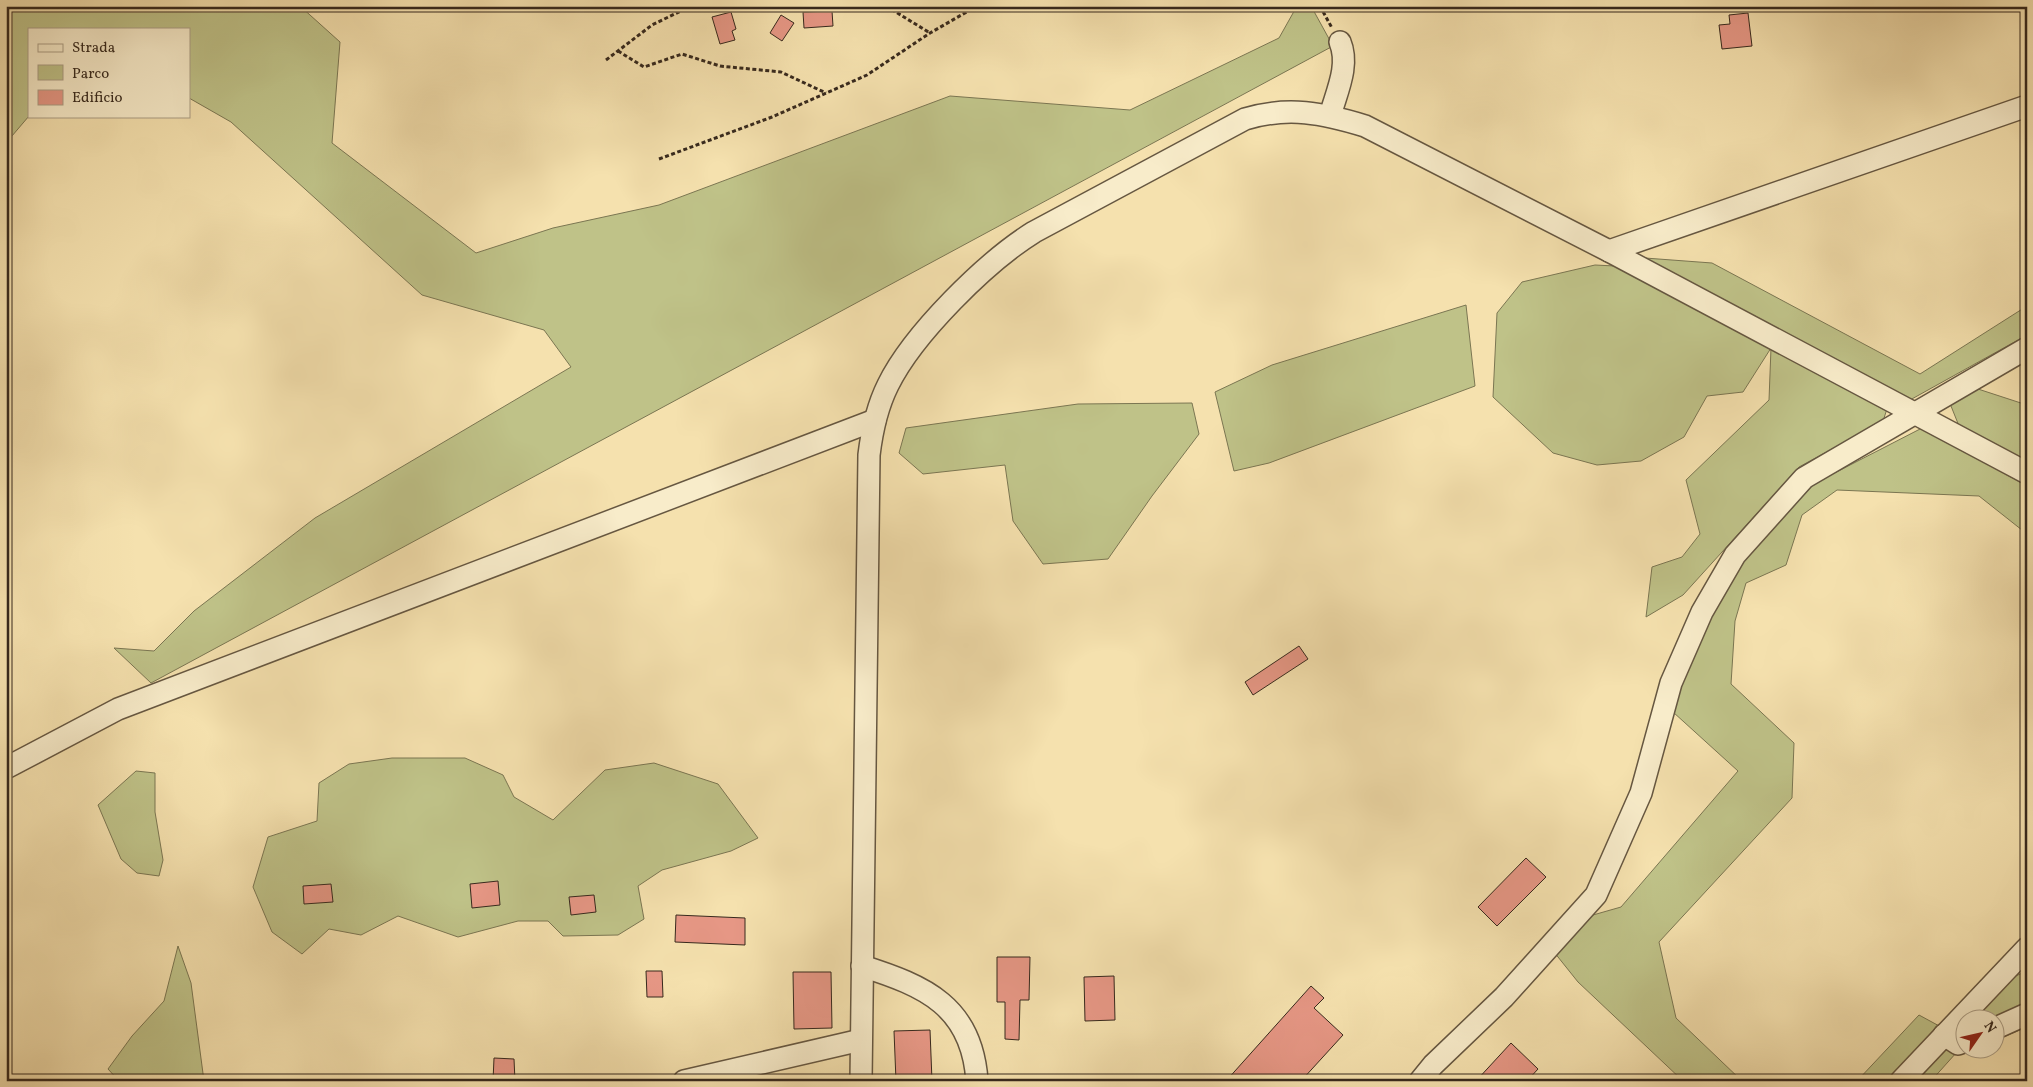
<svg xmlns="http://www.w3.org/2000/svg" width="2033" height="1087" viewBox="0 0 2033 1087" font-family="Vollkorn,serif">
<rect width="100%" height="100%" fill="#f5e1ae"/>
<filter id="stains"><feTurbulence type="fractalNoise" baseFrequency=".004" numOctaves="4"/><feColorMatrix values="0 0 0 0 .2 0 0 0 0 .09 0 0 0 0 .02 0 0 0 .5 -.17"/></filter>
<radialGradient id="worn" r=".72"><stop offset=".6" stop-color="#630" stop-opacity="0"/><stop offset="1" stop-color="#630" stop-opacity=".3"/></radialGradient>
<g fill="#bfc288" stroke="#7b7652">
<polygon points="6,6 300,6 340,42 332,143 476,253 553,228 659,205 950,96 1130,110 1279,38 1297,6 1311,6 1333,46 151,683 114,648 154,651 194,611 315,518 571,367 544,330 422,295 231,122 189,98 189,29 29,29 29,116 6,143"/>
<polygon points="1645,258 1712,263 1920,374 2027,306 2027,335 1910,400"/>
<polygon points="1595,265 1615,266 1887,409 1883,421 1799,467 1683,595 1646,617 1652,567 1682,557 1700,534 1686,480 1769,400 1771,348 1743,392 1707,396 1684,437 1641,461 1597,465 1553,453 1493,397 1497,313 1522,282"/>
<polygon points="1466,305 1475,386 1269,463 1234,471 1215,392 1272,365"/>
<polygon points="1978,389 2027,405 2027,461 1959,426 1949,401"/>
<polygon points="1192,403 1199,434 1152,496 1108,559 1043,564 1013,521 1005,465 923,474 899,453 906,428 1078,404"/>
<polygon points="1922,428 2027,486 2027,534 1979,496 1837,490 1802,515 1786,565 1746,583 1735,621 1731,684 1794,743 1792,798 1659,942 1676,1018 1742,1081 1683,1081 1578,982 1554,952 1593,915 1621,907 1738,771 1673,712 1675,673 1740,561 1815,483"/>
<polygon points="392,758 465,758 503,775 514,797 553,820 605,770 654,763 718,784 758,838 731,851 662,870 638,886 644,919 618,935 563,936 548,921 518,921 458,937 398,916 361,935 329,929 302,954 272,932 253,887 268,837 317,821 319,783 349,764"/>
<polygon points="136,771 155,773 155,812 163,860 159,876 137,873 121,859 98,805"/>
<polygon points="178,946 191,983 204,1081 119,1081 108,1069 132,1036 164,1001"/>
<polygon points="2027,971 2027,1027 1996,1040 1996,1020 1978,1020 1995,985"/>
<polygon points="1919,1015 1965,1040 1965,1043 1931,1081 1857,1081"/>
</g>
<g fill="#e69785" stroke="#37291d">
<polygon points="832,11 833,26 804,28 803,12"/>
<polygon points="731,12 736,29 732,31 735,40 720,44 712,17"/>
<polygon points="1748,13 1752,46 1722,49 1719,25 1730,24 1729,15"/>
<polygon points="781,15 794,23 782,41 770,33"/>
<polygon points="1299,646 1308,659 1253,695 1245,682"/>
<polygon points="1526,858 1546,877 1497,926 1478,907"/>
<polygon points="498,881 500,905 472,908 470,884"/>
<polygon points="331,884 333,902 304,904 303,886"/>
<polygon points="594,895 596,912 571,915 569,897"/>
<polygon points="676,915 745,918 745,945 675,942"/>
<polygon points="997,957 1030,957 1029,1000 1020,1000 1019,1040 1005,1039 1005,1002 997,1002"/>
<polygon points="646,971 662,971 663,997 647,997"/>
<polygon points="793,972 831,972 832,1028 794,1029"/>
<polygon points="1114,976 1115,1020 1085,1021 1084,977"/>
<polygon points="1311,986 1324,998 1314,1008 1343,1035 1301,1081 1226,1081"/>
<polygon points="930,1030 932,1081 896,1081 894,1031"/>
<polygon points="1511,1043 1538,1069 1527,1081 1476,1081"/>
<polygon points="494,1058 514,1059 515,1081 493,1081"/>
</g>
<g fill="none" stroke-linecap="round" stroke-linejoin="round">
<defs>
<g id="minor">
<path d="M1330 116C1336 93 1350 66 1340 42"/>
<polyline points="1609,251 2027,106"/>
<polyline points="6,768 118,709 875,420"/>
<path d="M862 966C925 986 972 1006 977 1081"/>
<polyline points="1996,1028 2027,1014"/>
<polyline points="1944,1035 1958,1044 1966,1041"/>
<polyline points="684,1081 861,1040"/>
<path d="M861 1081 869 455C872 430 877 407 888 385 913 334 986 262 1034 232L1245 119C1288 106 1323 113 1365 126L1609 251 2027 473"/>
<polyline points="1420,1081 1433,1065 1504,997 1596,895 1641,793 1671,683 1702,612 1735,555 1804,478 2027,348"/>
<polyline points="1901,1081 2027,948"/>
</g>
</defs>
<use href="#minor" stroke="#665741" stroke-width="24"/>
<g stroke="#37291d" stroke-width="3" stroke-dasharray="4 2.5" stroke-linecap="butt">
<polyline points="886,6 930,33"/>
<polyline points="1320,6 1332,28"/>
<polyline points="618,51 644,67 682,54 720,66 781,72 826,93"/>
<polyline points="606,60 652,25 691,6"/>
<polyline points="659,159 772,117 867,75 930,33 977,6"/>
</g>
<use href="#minor" stroke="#f8ecca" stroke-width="21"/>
</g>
<rect width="2033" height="1087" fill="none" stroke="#f5e1ae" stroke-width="25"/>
<rect x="8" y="8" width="2018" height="1072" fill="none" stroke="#37291d" stroke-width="2.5"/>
<rect x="12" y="12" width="2008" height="1062" fill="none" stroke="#37291d"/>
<rect x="28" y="28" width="162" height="90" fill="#f8ecca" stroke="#ab9e85"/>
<rect x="38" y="44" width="25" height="8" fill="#f8ecca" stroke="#ab9e85"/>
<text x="72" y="52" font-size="15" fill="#37291d">Strada</text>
<rect x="38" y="65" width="25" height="15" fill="#bfc288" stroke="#ab9e85"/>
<text x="72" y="78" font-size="15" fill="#37291d">Parco</text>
<rect x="38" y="90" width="25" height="15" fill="#e69785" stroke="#ab9e85"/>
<text x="72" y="102" font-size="15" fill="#37291d">Edificio</text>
<g transform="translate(1980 1034) rotate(56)"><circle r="24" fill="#f8ecca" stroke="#ab9e85"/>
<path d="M0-4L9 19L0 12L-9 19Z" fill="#8f2418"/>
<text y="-8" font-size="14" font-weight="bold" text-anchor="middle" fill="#37291d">N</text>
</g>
<rect width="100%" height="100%" filter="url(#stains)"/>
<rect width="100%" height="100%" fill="url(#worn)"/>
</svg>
